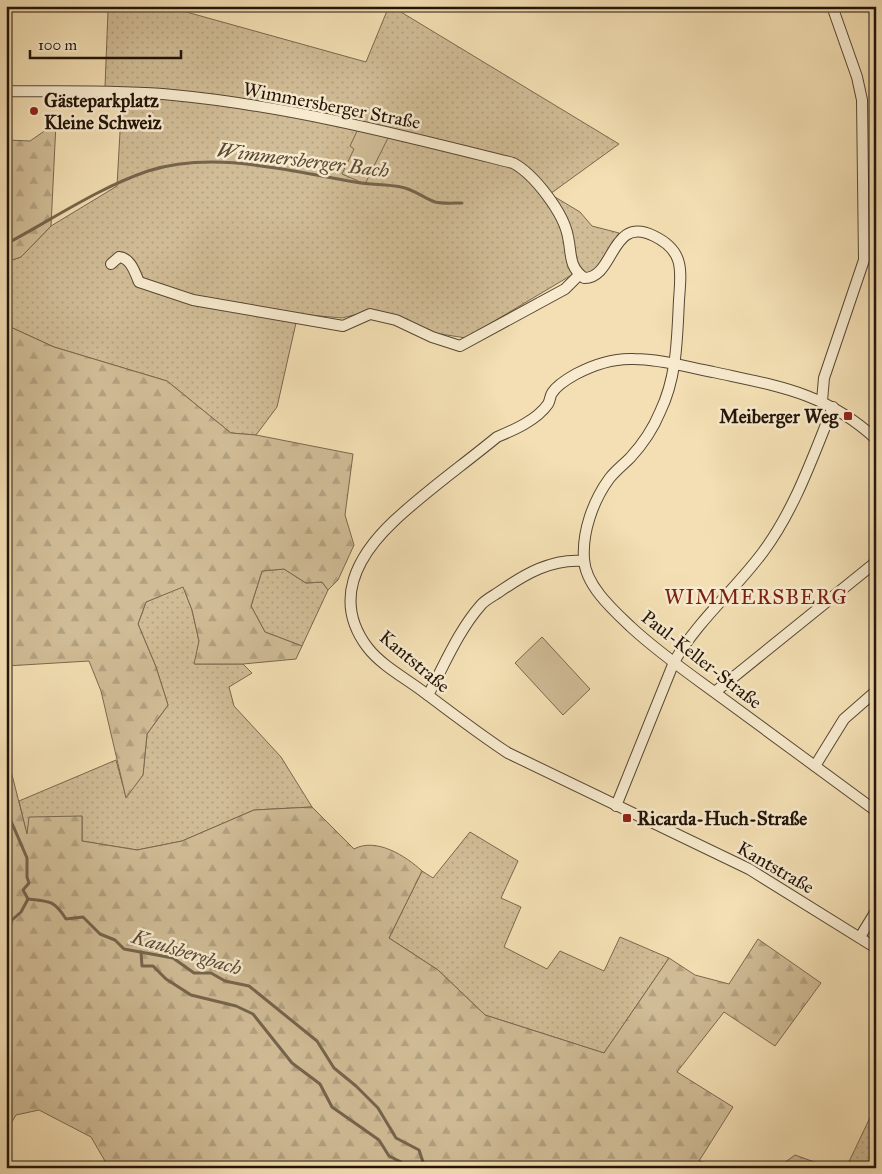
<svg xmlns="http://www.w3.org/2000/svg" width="882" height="1174" viewBox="0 0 882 1174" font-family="'IM FELL Great Primer',serif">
<defs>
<pattern id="grass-dots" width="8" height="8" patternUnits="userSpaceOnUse" patternTransform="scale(1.25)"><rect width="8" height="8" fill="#d0bc96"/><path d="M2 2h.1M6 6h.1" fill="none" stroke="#b2a180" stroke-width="1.8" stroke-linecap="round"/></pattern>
<pattern id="forest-firs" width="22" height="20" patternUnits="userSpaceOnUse" patternTransform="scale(1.25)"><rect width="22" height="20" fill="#d0bc96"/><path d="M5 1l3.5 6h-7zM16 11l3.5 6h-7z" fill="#b2a180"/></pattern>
</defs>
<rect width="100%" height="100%" fill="#f3dfb3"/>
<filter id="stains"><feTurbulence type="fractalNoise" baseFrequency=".004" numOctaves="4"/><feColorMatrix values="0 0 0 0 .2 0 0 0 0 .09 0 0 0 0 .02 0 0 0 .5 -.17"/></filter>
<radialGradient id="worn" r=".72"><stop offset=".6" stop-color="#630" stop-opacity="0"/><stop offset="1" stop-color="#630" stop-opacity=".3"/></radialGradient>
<g fill="url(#grass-dots)" stroke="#7a684f">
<polygon points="104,6 172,6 172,8 366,62 389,6 391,6 619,144 550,194 580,212 592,226 619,233 594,272 585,274 580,270 466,338 434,333 370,311 342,318 298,314 277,407 256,435 231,433 167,381 54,347 6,325 6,262 21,257 51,226 117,186 122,96 105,87 108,11"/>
<polygon points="284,569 306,583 322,582 328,590 302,646 265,632 251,606 262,571"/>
<polygon points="183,586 192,610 199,641 195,664 243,664 252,673 229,687 234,706 281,757 312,807 254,810 182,841 137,850 82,841 82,816 27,836 19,801 116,760 126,797 143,775 147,734 168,705 156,667 138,624 146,602"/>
<polygon points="470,832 518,861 501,898 521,907 504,947 547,969 560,951 604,971 620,937 669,958 604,1053 485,1015 438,970 389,938 422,871 433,878"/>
<polygon points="876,1105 876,1168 846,1168"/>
</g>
<g fill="url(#forest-firs)" stroke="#7a684f">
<polygon points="56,123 51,226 21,257 6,262 6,140 30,141"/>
<polygon points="6,325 54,347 167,381 231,433 256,435 353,454 345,515 354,545 338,580 328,590 322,582 306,583 284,569 262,571 251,606 265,632 302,646 296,659 243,664 194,664 199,641 192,610 183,587 146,602 138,624 156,667 168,705 147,734 143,775 126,798 101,691 89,661 6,666"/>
<path d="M6 751 27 834 29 817 82 816V841L137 850 182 841 254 810 312 807 354 849C376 837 406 856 422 871L389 938 438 970 485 1015 604 1053 669 958 695 975 729 984 758 939 821 983 775 1046 724 1012 677 1072 733 1107 699 1161 722 1168H109L91 1137 39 1110 16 1115 6 1132Z"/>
<polygon points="795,1155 831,1168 777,1168"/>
</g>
<g fill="#d0bc96" stroke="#7a684f">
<polygon points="358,129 388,138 365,184 342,174 354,149 350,146"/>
<polygon points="542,637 590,689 563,715 515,663"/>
</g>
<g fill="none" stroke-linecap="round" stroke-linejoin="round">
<g stroke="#75644c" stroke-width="3">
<path d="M6 244C53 219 98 188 148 171 214 150 289 171 355 182 370 185 386 184 401 187 413 189 424 198 435 202 443 204 454 203 462 203"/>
<polyline points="6,820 11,821 27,858 27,877 29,883 23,890 28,899"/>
<path d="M28 899C49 901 54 900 66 919L83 917 100 934 115 940 124 949 173 958 194 973H211L225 981 249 986 317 1041 334 1068 356 1086 378 1108 396 1138 419 1150 425 1168"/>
<polyline points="6,944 12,920 21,912 28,899"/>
<polyline points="141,952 142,966 153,966 166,979 191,995 236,1006 253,1014 292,1063 320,1084 332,1107 379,1140 389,1156 401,1162 405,1168"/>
</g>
<defs>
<g id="minor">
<path d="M6 91C62 92 117 90 173 95 289 106 401 135 513 163 534 174 564 213 568 237 572 254 568 266 584 278 615 279 610 214 654 236 685 251 681 271 679 300 677 339 677 377 660 412 653 429 642 445 630 458 623 465 615 471 609 479 593 501 582 532 584 559 585 585 613 610 631 627 660 654 694 677 725 700 775 737 826 774 876 811"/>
<path d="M111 264 119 257C131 258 135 273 139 282L193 300 343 326 370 314 396 320 432 337 460 346 565 289 579 275"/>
<polyline points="822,401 824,378 864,260 862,100 857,77 832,6"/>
<path d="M876 439C825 392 777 386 713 372 687 367 660 359 634 359 614 358 593 365 576 374 567 379 557 385 552 393 550 396 550 401 548 404 537 420 514 430 497 437 463 465 426 491 394 521 357 556 332 601 368 648 382 666 407 679 425 693 452 713 479 734 508 753L749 869 876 948"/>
<polyline points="715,692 876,562"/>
<path d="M428 695C444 666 458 631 481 605 485 600 493 596 499 592 525 574 552 558 584 561"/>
<polyline points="815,766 844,719 876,691"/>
<path d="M616 806 674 662C698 620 735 590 763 552 795 509 813 456 833 407"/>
<polyline points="860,937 876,911"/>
</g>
</defs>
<use href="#minor" stroke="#574733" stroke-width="12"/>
<use href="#minor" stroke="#f7eace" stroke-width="10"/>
</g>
<g fill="#8f2418" stroke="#f7eace" stroke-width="2">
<circle cx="34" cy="111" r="5"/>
<rect x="843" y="411" width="10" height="10" rx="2.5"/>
<rect x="622" y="813" width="10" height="10" rx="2.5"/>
</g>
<g text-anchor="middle" stroke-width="5" stroke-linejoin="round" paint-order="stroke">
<g font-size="19" font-weight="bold" fill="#231408" stroke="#f7eace" text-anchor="start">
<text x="44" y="107">Gästeparkplatz<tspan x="44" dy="22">Kleine Schweiz</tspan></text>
<text x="838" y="423" text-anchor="end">Meiberger Weg</text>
<text x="637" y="825">Ricarda-Huch-Straße</text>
</g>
<g font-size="19" fill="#231408" stroke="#f7eace">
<text transform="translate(332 105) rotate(11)" y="7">Wimmersberger Straße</text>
<text transform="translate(702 659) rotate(38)" y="7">Paul-Keller-Straße</text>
<text transform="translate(415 661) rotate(40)" y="7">Kantstraße</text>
<text transform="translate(776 867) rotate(30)" y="7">Kantstraße</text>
</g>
<g font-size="20" font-style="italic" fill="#5a4a35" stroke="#f7eace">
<text transform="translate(303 160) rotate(7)" y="7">Wimmersberger Bach</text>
<text transform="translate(187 952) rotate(17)" y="7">Kaulsbergbach</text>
</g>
<g font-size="21" letter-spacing="1" fill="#7a1f14" stroke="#f7eace">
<text x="756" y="604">WIMMERSBERG</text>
</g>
</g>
<rect width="882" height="1174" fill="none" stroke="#f3dfb3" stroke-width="25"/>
<rect x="8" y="8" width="867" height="1159" fill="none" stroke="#231408" stroke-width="2.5"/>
<rect x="12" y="12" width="857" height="1149" fill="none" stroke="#231408"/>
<path d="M30 50v8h151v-8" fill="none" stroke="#231408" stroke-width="2.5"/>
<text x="38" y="50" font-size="15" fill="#231408" stroke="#f7eace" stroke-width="4" paint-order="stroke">100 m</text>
<rect width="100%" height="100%" filter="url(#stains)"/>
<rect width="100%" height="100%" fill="url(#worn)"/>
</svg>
